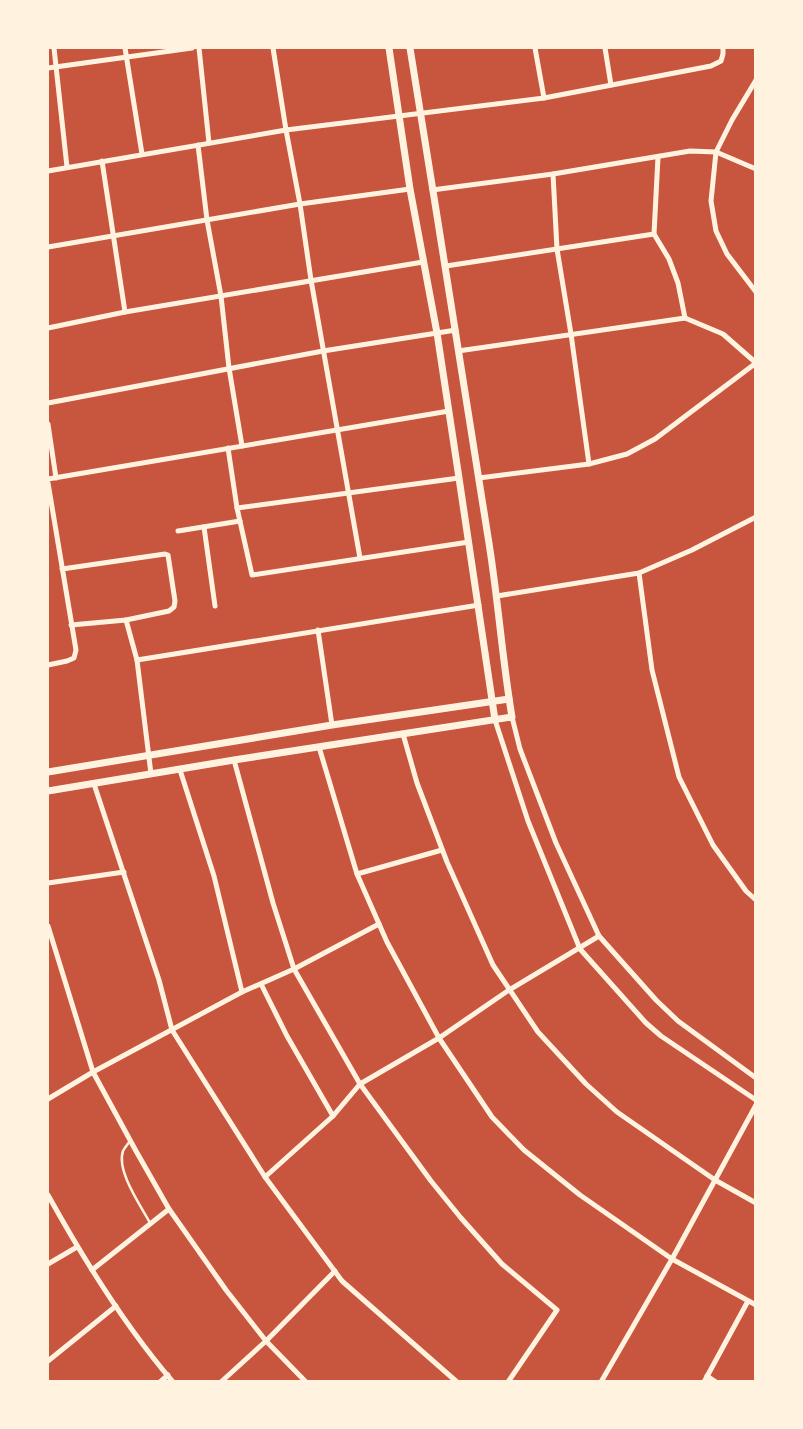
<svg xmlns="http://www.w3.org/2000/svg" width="803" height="1429" viewBox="0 0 803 1429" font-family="Inter,sans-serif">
<rect width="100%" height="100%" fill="#c8553d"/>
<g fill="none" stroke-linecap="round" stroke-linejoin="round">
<path stroke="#fff3e0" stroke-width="2.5" d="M130 1141C128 1144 125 1147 123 1151 116 1171 141 1206 150 1223"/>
<g stroke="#fff3e0" stroke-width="5">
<polyline points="54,48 67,167"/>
<polyline points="125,48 142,154"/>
<polyline points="199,48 209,143"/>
<polyline points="273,48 286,130 300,204 311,280 360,558"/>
<polyline points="535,48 544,98"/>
<polyline points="605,48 611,85"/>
<polyline points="48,68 192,48"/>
<polyline points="756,80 732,120 716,152 711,201 716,231 727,254 756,292"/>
<polyline points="198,145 207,220 221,296 229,368 242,446"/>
<polyline points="658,157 654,234 669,259 678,283 685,318"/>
<polyline points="102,161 125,312"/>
<polyline points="48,171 286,130 544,98 711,66 721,61 723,54 723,48"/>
<polyline points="553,174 557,249 571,334 589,464"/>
<polyline points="432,190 553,174 690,151 716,152 756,169"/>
<polyline points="48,247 300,204 410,189"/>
<polyline points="446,266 654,234"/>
<polyline points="48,328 125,312 423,262"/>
<polyline points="458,351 685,318 723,334 755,362"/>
<polyline points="48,403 323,351 456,330"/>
<polyline points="48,424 56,478"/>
<polyline points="228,448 237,508 252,575 469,542"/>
<polyline points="479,478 589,464 627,454 655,439 756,363"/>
<polyline points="48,479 449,411"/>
<polyline points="48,483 76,650 74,658 67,661 48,665"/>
<polyline points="237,508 459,478"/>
<polyline points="204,527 215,606"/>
<polyline points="178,531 240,521"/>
<polyline points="62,569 165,554 168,555 175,601 174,607 169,611 126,620"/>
<polyline points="639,573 652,670 679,777 713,845 746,891 756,900"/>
<polyline points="497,596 639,573 692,550 756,517"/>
<polyline points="71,625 126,620 137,660 151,774"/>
<polyline points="318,630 332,725"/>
<polyline points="137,660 479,605"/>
<polyline points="512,717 520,749 556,843 599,936 656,1000 678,1021 756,1078"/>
<polyline points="495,720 528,821 580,949 646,1023 661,1036 756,1100"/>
<polyline points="403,734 417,783 447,862 493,965 538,1032 586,1084 617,1112 715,1180 756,1203"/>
<polyline points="319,747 357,874 387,942 439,1038 492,1117 524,1150 580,1195 672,1259 756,1305"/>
<polyline points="234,760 273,903 294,969 360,1084 431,1181 461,1218 502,1264 557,1310 508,1382"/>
<polyline points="180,770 214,876 242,992"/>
<polyline points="94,784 159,980 172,1030 265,1177 342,1281 457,1382"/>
<polyline points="357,874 442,850"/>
<polyline points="48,883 124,872"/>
<polyline points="48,926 93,1072 136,1151 169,1209 226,1290 266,1341 306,1382"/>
<polyline points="261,984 287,1036 333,1116"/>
<polyline points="48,1099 93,1072 242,992 294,969 379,924"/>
<polyline points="265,1177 333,1116 360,1084 439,1038 509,990 599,936"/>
<path d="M48 1195C84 1260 124 1325 173 1382"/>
<polyline points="48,1264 77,1247"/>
<polyline points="92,1270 169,1209"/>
<polyline points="48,1361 116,1306"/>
<polyline points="707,1376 716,1382"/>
<polyline points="160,1382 168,1375"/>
<polyline points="221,1382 266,1341 335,1271"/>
<polyline points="601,1382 672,1259 756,1105"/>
<polyline points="704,1382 748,1301"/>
</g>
<g stroke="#fff3e0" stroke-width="7">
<polyline points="389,48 410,189 437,333 459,478 495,720"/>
<polyline points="48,772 332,725 509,699"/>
<path d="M48 791 234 760 512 717C502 658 498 597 488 537 463 374 436 211 410 48"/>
</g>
</g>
<rect width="803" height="1429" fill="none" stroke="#fff3e0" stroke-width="98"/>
</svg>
